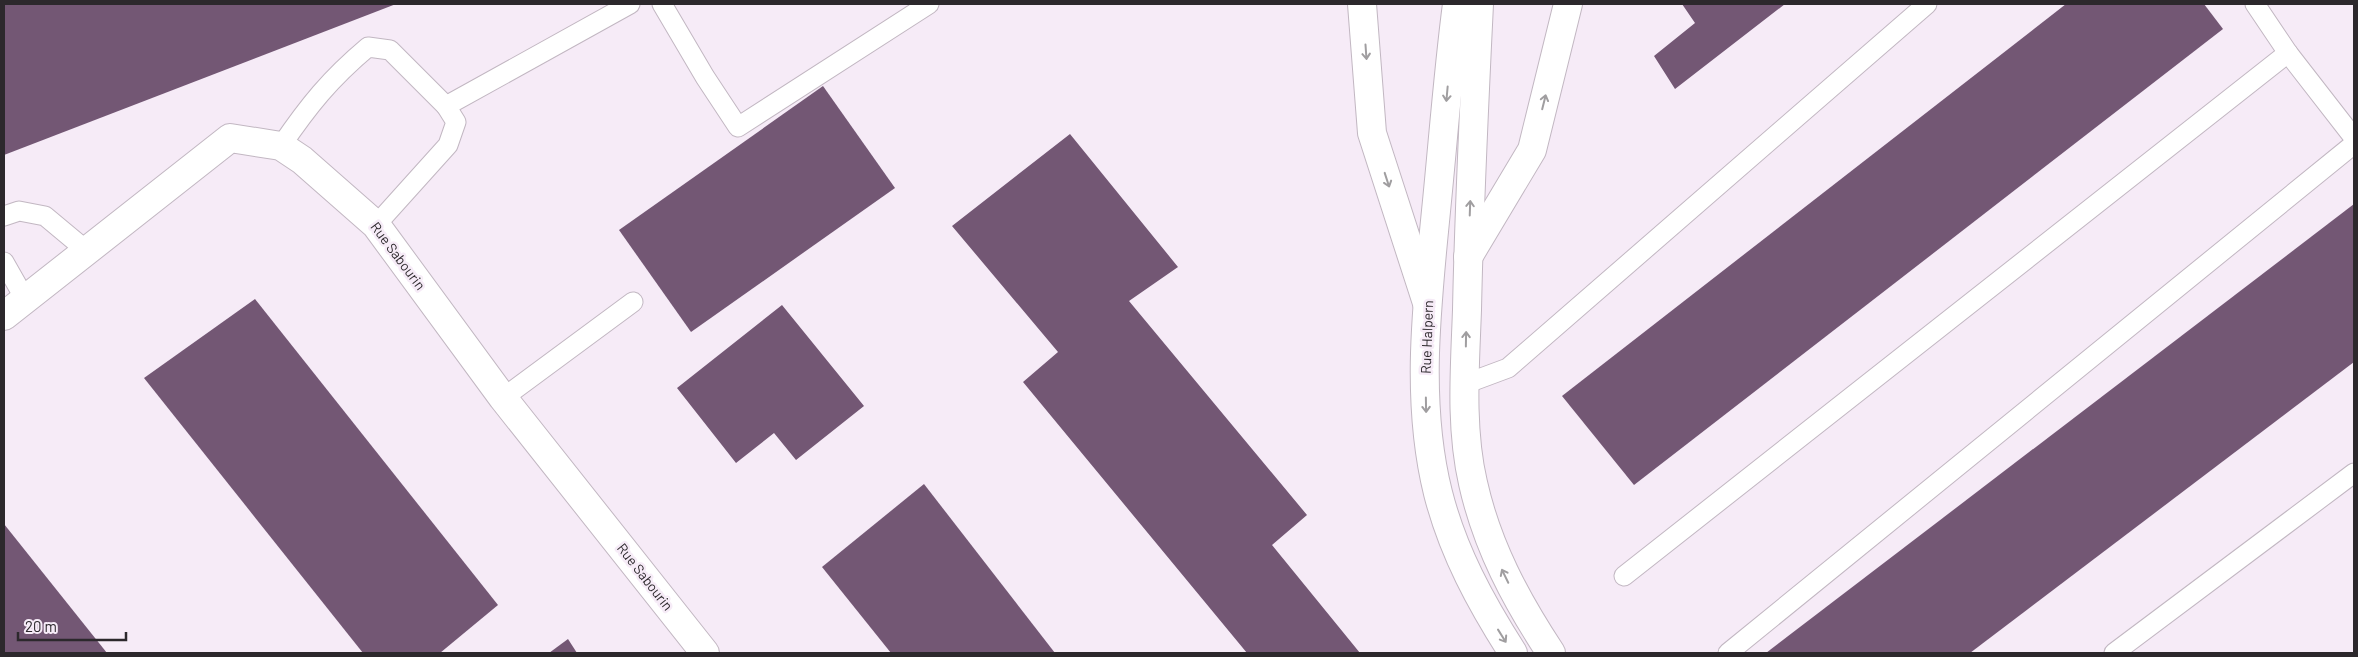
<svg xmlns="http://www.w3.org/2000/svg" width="2358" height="657" viewBox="0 0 2358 657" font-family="Barlow,sans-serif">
<rect width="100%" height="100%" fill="#f6ebf7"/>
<g fill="#735774">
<polygon points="4,4 396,4 4,155"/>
<polygon points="1682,4 1785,4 1675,89 1654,56 1695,23"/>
<polygon points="2066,4 2204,4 2223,29 1634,485 1562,396"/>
<polygon points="823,86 895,188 691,332 619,230"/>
<polygon points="1070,134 1178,267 1129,301 1307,515 1272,545 1360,653 1247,653 1023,382 1058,352 952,226"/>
<polygon points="2354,204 2354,362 1970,653 1766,653"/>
<polygon points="255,299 498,605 440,653 363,653 144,378"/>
<polygon points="782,305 864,406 796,460 774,433 736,463 677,388"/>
<polygon points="924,484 1055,653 891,653 822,567"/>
<polygon points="4,524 107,653 4,653"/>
<polygon points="568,639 577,653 549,653"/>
</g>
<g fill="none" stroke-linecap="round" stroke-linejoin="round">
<defs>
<g id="service">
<polyline points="662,4 705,77 738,127 929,4"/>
<polyline points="2255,4 2288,53 2354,138"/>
<path d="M281 146C309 105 330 79 368 47L390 50 446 106"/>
<polyline points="4,216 19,211 45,216 87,251"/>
<polyline points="376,225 448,145 456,122 446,106 630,4"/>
<polyline points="4,262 25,299"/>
<polyline points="1465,384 1508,368 1927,4"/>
<polyline points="503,398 633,302"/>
<polyline points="1624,576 2288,53"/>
<polyline points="1728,653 2354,144"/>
<polyline points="2114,653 2354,473"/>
</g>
<polyline id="minor" points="4,316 230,138 281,146 302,160 376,225 503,398 705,653"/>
<g id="tertiary">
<path d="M1457 4C1448 73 1443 142 1436 211 1427 304 1415 401 1438 493 1453 552 1481 603 1513 653"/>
<path d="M1479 4C1474 106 1469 208 1467 310 1465 367 1460 427 1473 483 1487 546 1516 600 1551 653"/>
</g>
<g id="primary">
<polyline points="1362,4 1372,133 1427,303"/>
<polyline points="1468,257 1532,150 1568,4"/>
</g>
</defs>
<use href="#service" stroke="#c2b7c2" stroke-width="21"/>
<use href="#minor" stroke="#c2b7c2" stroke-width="30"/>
<use href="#tertiary" stroke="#c2b7c2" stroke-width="30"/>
<use href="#primary" stroke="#c2b7c2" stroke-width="30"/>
<use href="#service" stroke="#fff" stroke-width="19"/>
<use href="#minor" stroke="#fff" stroke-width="28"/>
<use href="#tertiary" stroke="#fff" stroke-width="28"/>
<use href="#primary" stroke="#fff" stroke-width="28"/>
</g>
<defs><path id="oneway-shaft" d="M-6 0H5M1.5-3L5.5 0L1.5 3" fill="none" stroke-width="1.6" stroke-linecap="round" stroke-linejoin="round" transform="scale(1.25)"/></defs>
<g stroke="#a09ea0">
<use href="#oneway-shaft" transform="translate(1366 52) rotate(86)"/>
<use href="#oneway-shaft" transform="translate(1447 94) rotate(95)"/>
<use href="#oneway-shaft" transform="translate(1544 102) rotate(-76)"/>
<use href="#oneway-shaft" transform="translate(1387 180) rotate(72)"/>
<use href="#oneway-shaft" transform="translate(1470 208) rotate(-88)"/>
<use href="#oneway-shaft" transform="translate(1466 339) rotate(-89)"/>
<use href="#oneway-shaft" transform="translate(1426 405) rotate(89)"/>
<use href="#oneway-shaft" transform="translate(1505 576) rotate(-116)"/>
<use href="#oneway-shaft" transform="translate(1502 636) rotate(58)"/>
</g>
<g text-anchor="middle" stroke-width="5" stroke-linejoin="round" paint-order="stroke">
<g font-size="14" fill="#2c282c" stroke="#f6ebf7">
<text transform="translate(398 256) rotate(53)" y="5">Rue Sabourin</text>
<text transform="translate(1427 337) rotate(-88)" y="5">Rue Halpern</text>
<text transform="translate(645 577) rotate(52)" y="5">Rue Sabourin</text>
</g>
</g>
<rect width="2358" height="657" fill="none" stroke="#2c282c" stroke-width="10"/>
<path d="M18 632v8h108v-8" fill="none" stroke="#2c282c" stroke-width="2.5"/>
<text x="25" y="632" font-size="15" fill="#2c282c" stroke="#f6ebf7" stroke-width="4" paint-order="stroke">20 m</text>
</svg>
